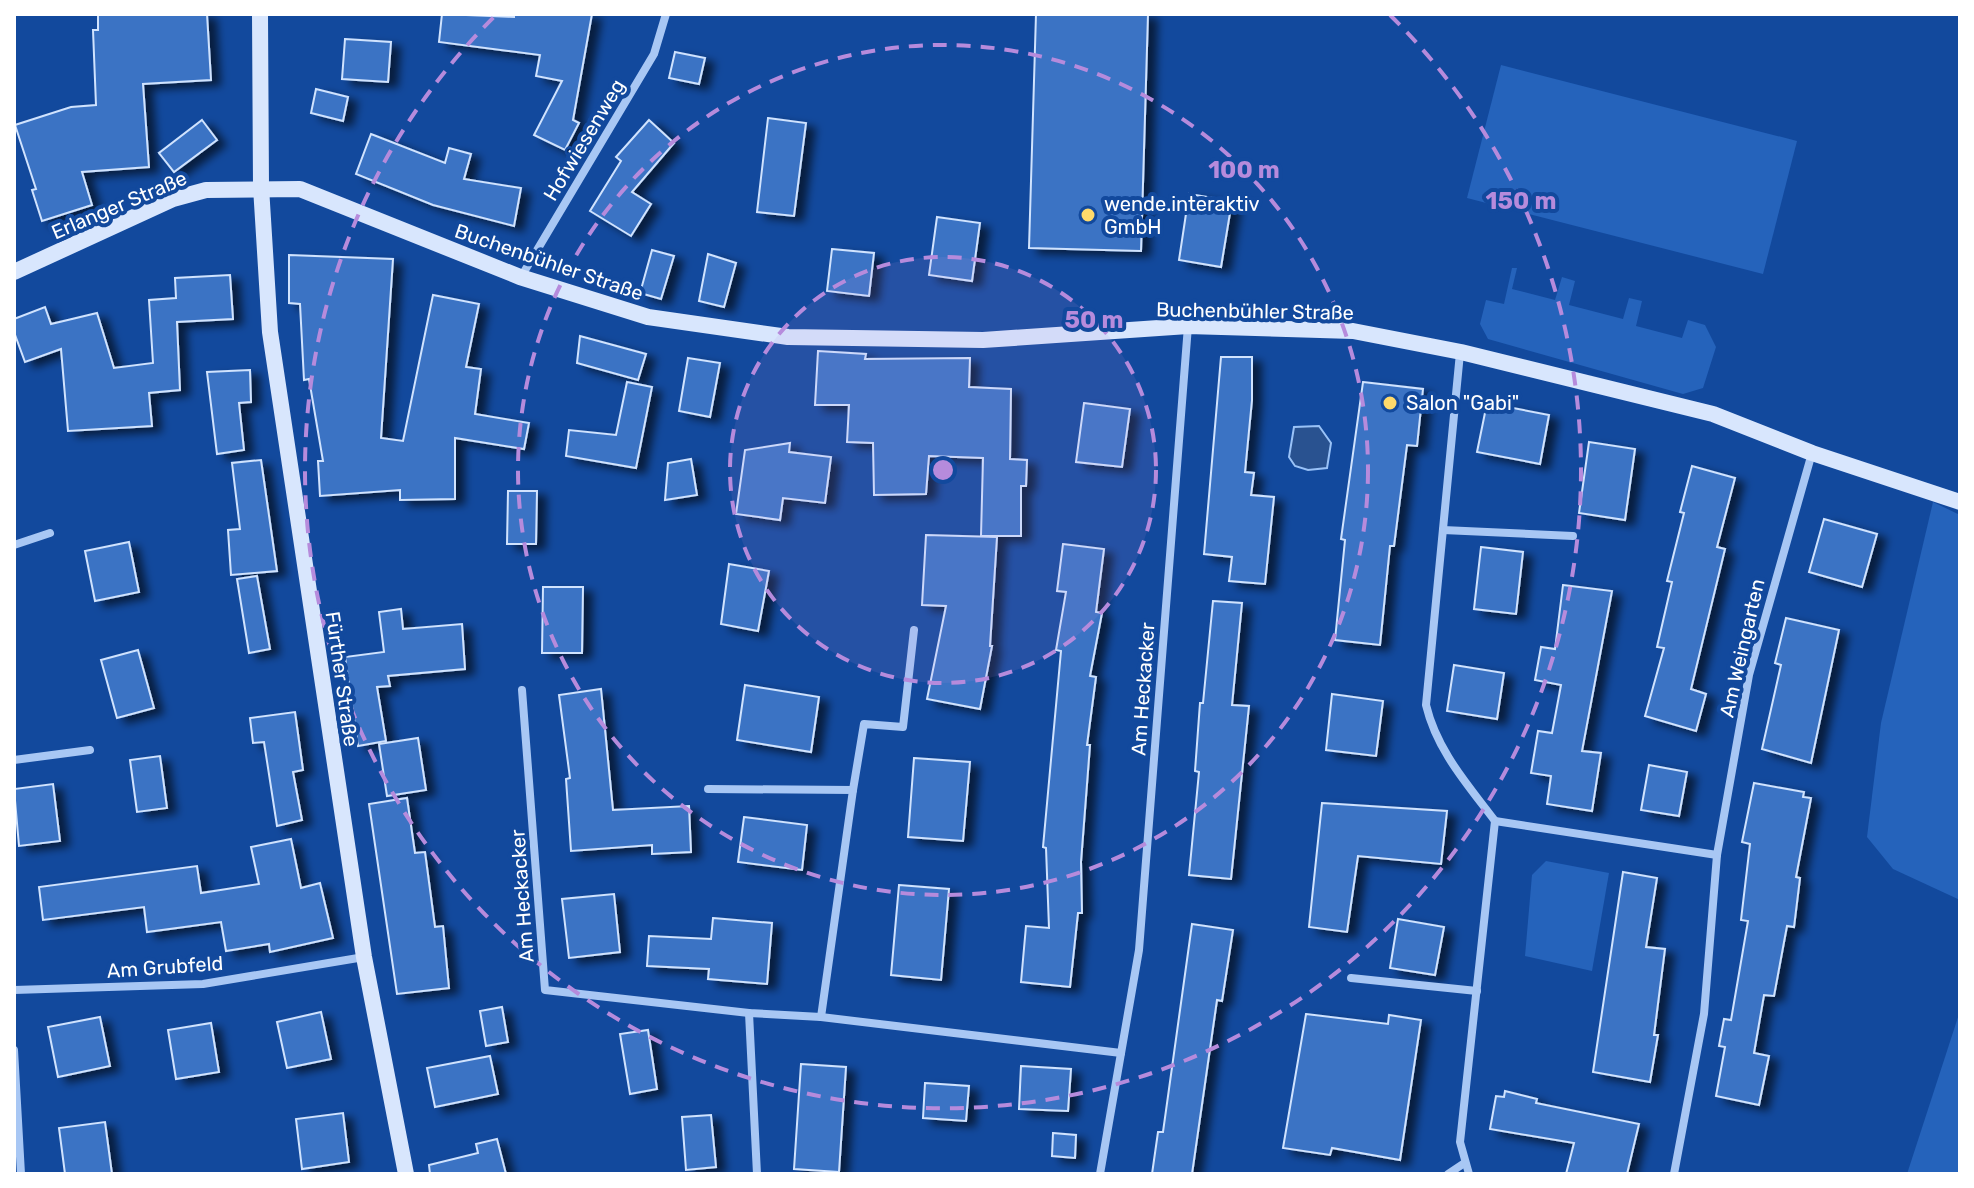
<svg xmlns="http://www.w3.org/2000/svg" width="1974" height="1188" viewBox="0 0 1974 1188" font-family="Rubik,sans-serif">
<defs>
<filter id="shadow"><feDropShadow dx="9" dy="5" stdDeviation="4" flood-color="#0009"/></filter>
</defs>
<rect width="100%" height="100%" fill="#12499d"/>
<g fill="#2563bb">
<polygon points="1501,65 1797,141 1763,274 1467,198"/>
<polygon points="1512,268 1517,268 1512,289 1555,300 1562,277 1575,281 1569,305 1623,319 1629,298 1642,301 1636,326 1682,338 1688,320 1705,325 1716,347 1703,388 1683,394 1488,339 1480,324 1486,300 1504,304"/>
<polygon points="1933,502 1960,515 1960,900 1893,869 1867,837 1881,723"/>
<polygon points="1546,861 1609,873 1592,971 1525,956 1532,875"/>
<polygon points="1960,1011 1960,1174 1907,1174"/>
</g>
<polygon fill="#295290" stroke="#99c2f7" stroke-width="2" points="1319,426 1331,443 1327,468 1308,470 1295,466 1289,457 1294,427"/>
<g fill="#3b73c4" stroke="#d0e3fe" stroke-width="2" filter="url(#shadow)">
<polygon points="98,14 207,14 211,80 143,84 149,167 82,172 92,205 42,221 32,190 36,189 15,125 71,107 96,105 93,30 98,30"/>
<polygon points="442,14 514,17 514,14 592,14 573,120 579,123 565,150 534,135 562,81 536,76 540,55 439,42"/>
<polygon points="1036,14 1148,14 1141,251 1029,248"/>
<polygon points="345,39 391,42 388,82 342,79"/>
<polygon points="675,52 705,58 699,84 669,78"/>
<polygon points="316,89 348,97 343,121 311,113"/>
<polygon points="768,118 806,123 794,216 757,212"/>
<polygon points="202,120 217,140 174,172 159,153"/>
<polygon points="649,120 674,143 632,192 651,204 631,236 590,211 621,161 616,157"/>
<polygon points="371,134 445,163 449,148 471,154 464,179 521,188 514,226 433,205 356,174"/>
<polygon points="1189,194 1232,201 1221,267 1179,260"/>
<polygon points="937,217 980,223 972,281 929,275"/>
<polygon points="832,249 874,253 869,296 827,291"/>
<polygon points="652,250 674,256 661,299 640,293"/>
<polygon points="708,254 736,263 724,307 699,301"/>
<polygon points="289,255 393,259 381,438 403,441 433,295 479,304 466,367 481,369 475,414 529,423 524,449 455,438 455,499 400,500 400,490 320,496 318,461 323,461 309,379 304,380 300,304 289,303"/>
<polygon points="230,275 233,319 177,322 180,390 149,393 152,426 68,431 61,349 25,362 14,332 14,319 45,307 51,324 97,313 114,368 153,363 149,300 176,298 175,278"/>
<polygon points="580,336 646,354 638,380 577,363"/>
<polygon points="818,351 866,354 865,359 970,358 969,387 1011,389 1010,459 1027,460 1026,486 1021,486 1021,536 981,536 983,458 929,456 926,494 874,495 873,443 847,442 849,405 815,405"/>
<polygon points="1221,357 1252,357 1252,400 1245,472 1254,473 1251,495 1274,497 1265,584 1229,581 1232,557 1204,554"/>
<polygon points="688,358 720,363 710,417 679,411"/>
<polygon points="250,370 251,402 239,403 244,450 217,454 207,372"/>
<polygon points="627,382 652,387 636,468 566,456 569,430 616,435"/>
<polygon points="1363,382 1423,389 1417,446 1407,445 1394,546 1390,546 1380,645 1335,640 1345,540 1341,539"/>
<polygon points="1084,403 1130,409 1122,467 1076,462"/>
<polygon points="1487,403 1549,415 1540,464 1477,452"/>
<polygon points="1589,442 1635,449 1625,520 1579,513"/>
<polygon points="790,443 789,452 831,457 825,503 783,498 780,520 736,514 745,450"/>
<polygon points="691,459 697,495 665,500 668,463"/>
<polygon points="261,460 277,571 231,575 228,530 240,529 232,463"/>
<polygon points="1692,466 1735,478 1717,547 1725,549 1691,689 1706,694 1696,731 1645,716 1664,648 1657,647 1672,582 1667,581 1684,513 1680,512"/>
<polygon points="508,491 537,491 536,544 507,544"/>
<polygon points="1824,519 1877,534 1862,587 1809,572"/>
<polygon points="926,535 997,537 990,646 992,646 980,709 927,699 946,606 922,605"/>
<polygon points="129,542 139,592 95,601 85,551"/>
<polygon points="1063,544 1104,549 1096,612 1102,613 1090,676 1096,677 1087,745 1090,745 1081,862 1082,913 1078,913 1070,987 1021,982 1026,926 1049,928 1046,848 1043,847 1061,651 1056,650 1066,592 1057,591"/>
<polygon points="1481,547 1523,552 1516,614 1474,609"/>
<polygon points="729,564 769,571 758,631 721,624"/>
<polygon points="257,576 270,649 249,653 237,579"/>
<polygon points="1563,585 1612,591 1582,751 1601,753 1592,811 1547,804 1551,776 1531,773 1538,731 1552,733 1561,685 1535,680 1541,647 1555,649"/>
<polygon points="543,587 583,587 582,653 542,653"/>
<polygon points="1213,601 1242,603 1232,705 1249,706 1231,879 1189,875 1199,772 1195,771 1200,703 1203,703"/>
<polygon points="401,609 403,629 462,624 465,669 388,676 390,686 377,687 386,741 358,746 345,657 384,652 379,612"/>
<polygon points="1786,618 1839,630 1811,763 1762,749 1781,665 1775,663"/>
<polygon points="138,650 154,708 117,718 101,660"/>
<polygon points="1454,665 1504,673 1497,719 1447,711"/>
<polygon points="745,685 819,697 811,752 737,740"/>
<polygon points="601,689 613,810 689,806 691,852 652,854 652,845 571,851 566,779 570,778 559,695"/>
<polygon points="1332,694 1383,701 1376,756 1326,750"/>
<polygon points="295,712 303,770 293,772 302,820 277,826 264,742 253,743 250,718"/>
<polygon points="418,738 426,790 387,796 379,744"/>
<polygon points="160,756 167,808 137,812 130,760"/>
<polygon points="914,758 970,762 963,841 908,837"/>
<polygon points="1649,765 1687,772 1679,816 1641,810"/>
<polygon points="1754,783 1804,792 1803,797 1811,798 1796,877 1800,878 1794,927 1787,926 1774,996 1764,995 1754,1053 1769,1056 1759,1105 1716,1096 1725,1047 1719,1046 1724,1019 1731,1020 1748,921 1741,920 1750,844 1742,842"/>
<polygon points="53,784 60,841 19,846 14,789"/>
<polygon points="407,798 415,853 425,852 435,927 443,926 449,988 397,994 369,804"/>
<polygon points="1322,803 1447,811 1441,864 1358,856 1347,932 1309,927"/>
<polygon points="744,817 807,825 802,870 738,862"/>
<polygon points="291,839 301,888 320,883 333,938 270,952 269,944 226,951 221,922 147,932 144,907 43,920 39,887 197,866 201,893 259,884 251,847"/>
<polygon points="1623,872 1657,878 1646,947 1665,949 1654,1035 1658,1035 1650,1082 1593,1072"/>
<polygon points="899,885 949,889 941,980 891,975"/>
<polygon points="614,894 620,952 569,958 562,899"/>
<polygon points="713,918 772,923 767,984 708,979 709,969 647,966 649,936 711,939"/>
<polygon points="1398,919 1444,927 1435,975 1390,968"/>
<polygon points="1192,924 1233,930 1222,1001 1217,1000 1192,1174 1152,1174 1158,1132 1163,1132"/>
<polygon points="502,1007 508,1042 486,1046 480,1011"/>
<polygon points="321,1012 331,1059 287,1068 277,1022"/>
<polygon points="1306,1014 1388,1024 1389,1015 1421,1020 1400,1160 1332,1148 1330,1155 1283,1148"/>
<polygon points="100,1017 110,1066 58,1077 48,1027"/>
<polygon points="211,1023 219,1072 176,1079 168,1030"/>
<polygon points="648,1030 657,1089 630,1094 620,1034"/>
<polygon points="490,1056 498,1094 435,1107 427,1068"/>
<polygon points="801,1064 846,1067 839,1172 794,1169"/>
<polygon points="1021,1066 1071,1069 1068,1111 1019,1109"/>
<polygon points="925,1083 969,1086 966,1121 923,1118"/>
<polygon points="1505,1091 1537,1099 1536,1103 1639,1124 1627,1174 1566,1174 1574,1143 1490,1129 1496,1096 1504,1097"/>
<polygon points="343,1113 349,1162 302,1169 296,1119"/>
<polygon points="711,1115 716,1167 686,1170 682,1117"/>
<polygon points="105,1122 112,1174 65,1174 59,1128"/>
<polygon points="1053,1133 1076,1135 1075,1158 1052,1156"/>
<polygon points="497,1139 506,1174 430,1174 429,1165 478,1153 476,1144"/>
</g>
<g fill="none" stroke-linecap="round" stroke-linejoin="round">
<g stroke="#a8c7f4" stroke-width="8">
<polyline points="521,277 654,54 666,14"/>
<path d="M1460 353 1426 705C1437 751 1468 785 1495 821L1460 1142 1469 1174"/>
<polyline points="1443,530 1573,536"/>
<polyline points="14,545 50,533"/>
<polyline points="522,690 545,990 749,1013 821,1017 1121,1053"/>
<polyline points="14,760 90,750"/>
<polyline points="708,789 853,790 821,1017"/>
<polyline points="853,790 864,724 903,727 914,630"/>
<polyline points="1495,821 1717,855"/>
<polyline points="1351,978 1477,991"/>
<polyline points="14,990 203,984 364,957"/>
<polyline points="749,1013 757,1174"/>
<polyline points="14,1050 21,1174"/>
<polyline points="1100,1174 1139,950 1188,326"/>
<polyline points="1448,1174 1463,1164"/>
<polyline points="1674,1174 1704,1014 1717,855 1749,675 1812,453"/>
</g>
<g stroke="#d8e6fd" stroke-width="16">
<polyline points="260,14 261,187 270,332 364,957 406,1174"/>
<polyline points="14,272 173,199 206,190 300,189 520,277 648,317 788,337 983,340 1188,326 1353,331 1461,352 1713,414 1812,453 1960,502"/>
</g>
</g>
<circle cx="943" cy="470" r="213" fill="#b68bdc" fill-opacity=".12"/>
<g fill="none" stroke="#b68bdc" stroke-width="4" stroke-dasharray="14 10">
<circle cx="943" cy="470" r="213"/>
<circle cx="943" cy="470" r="425"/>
<path d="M1390 15A638 638 0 1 1 496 15"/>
</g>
<g fill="#ffda6b" stroke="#12499d" stroke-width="3">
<circle cx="1088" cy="215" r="8"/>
<circle cx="1390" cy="403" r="8"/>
</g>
<g text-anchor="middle" stroke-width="8" stroke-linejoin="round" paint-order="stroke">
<g font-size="20" fill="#fff" stroke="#12499d">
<text transform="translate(584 140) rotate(-59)" y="7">Hofwiesenweg</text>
<text transform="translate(119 205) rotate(-23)" y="7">Erlanger Straße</text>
<text transform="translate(549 262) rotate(19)" y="7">Buchenbühler Straße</text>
<text transform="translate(1255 311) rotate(1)" y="7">Buchenbühler Straße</text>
<text transform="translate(1742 648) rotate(-77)" y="7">Am Weingarten</text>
<text transform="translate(342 679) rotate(82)" y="7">Fürther Straße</text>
<text transform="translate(1143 689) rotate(-86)" y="7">Am Heckacker</text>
<text transform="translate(522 896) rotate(-94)" y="7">Am Heckacker</text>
<text transform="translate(165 967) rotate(-4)" y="7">Am Grubfeld</text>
</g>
<g font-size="20" fill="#fff" stroke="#12499d" text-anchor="start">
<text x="1104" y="211">wende.interaktiv<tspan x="1104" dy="23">GmbH</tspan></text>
<text x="1406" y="410">Salon "Gabi"</text>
</g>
</g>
<circle cx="943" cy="470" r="12" fill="#b68bdc" stroke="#12499d" stroke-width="4"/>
<g font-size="24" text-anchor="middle" font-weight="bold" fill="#b68bdc" stroke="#12499d" stroke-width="8" stroke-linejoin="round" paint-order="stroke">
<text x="1244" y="178">100 m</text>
<text x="1521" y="209">150 m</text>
<text x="1094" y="328">50 m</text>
</g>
<rect width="1974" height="1188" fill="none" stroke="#ffffff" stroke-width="32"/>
</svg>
